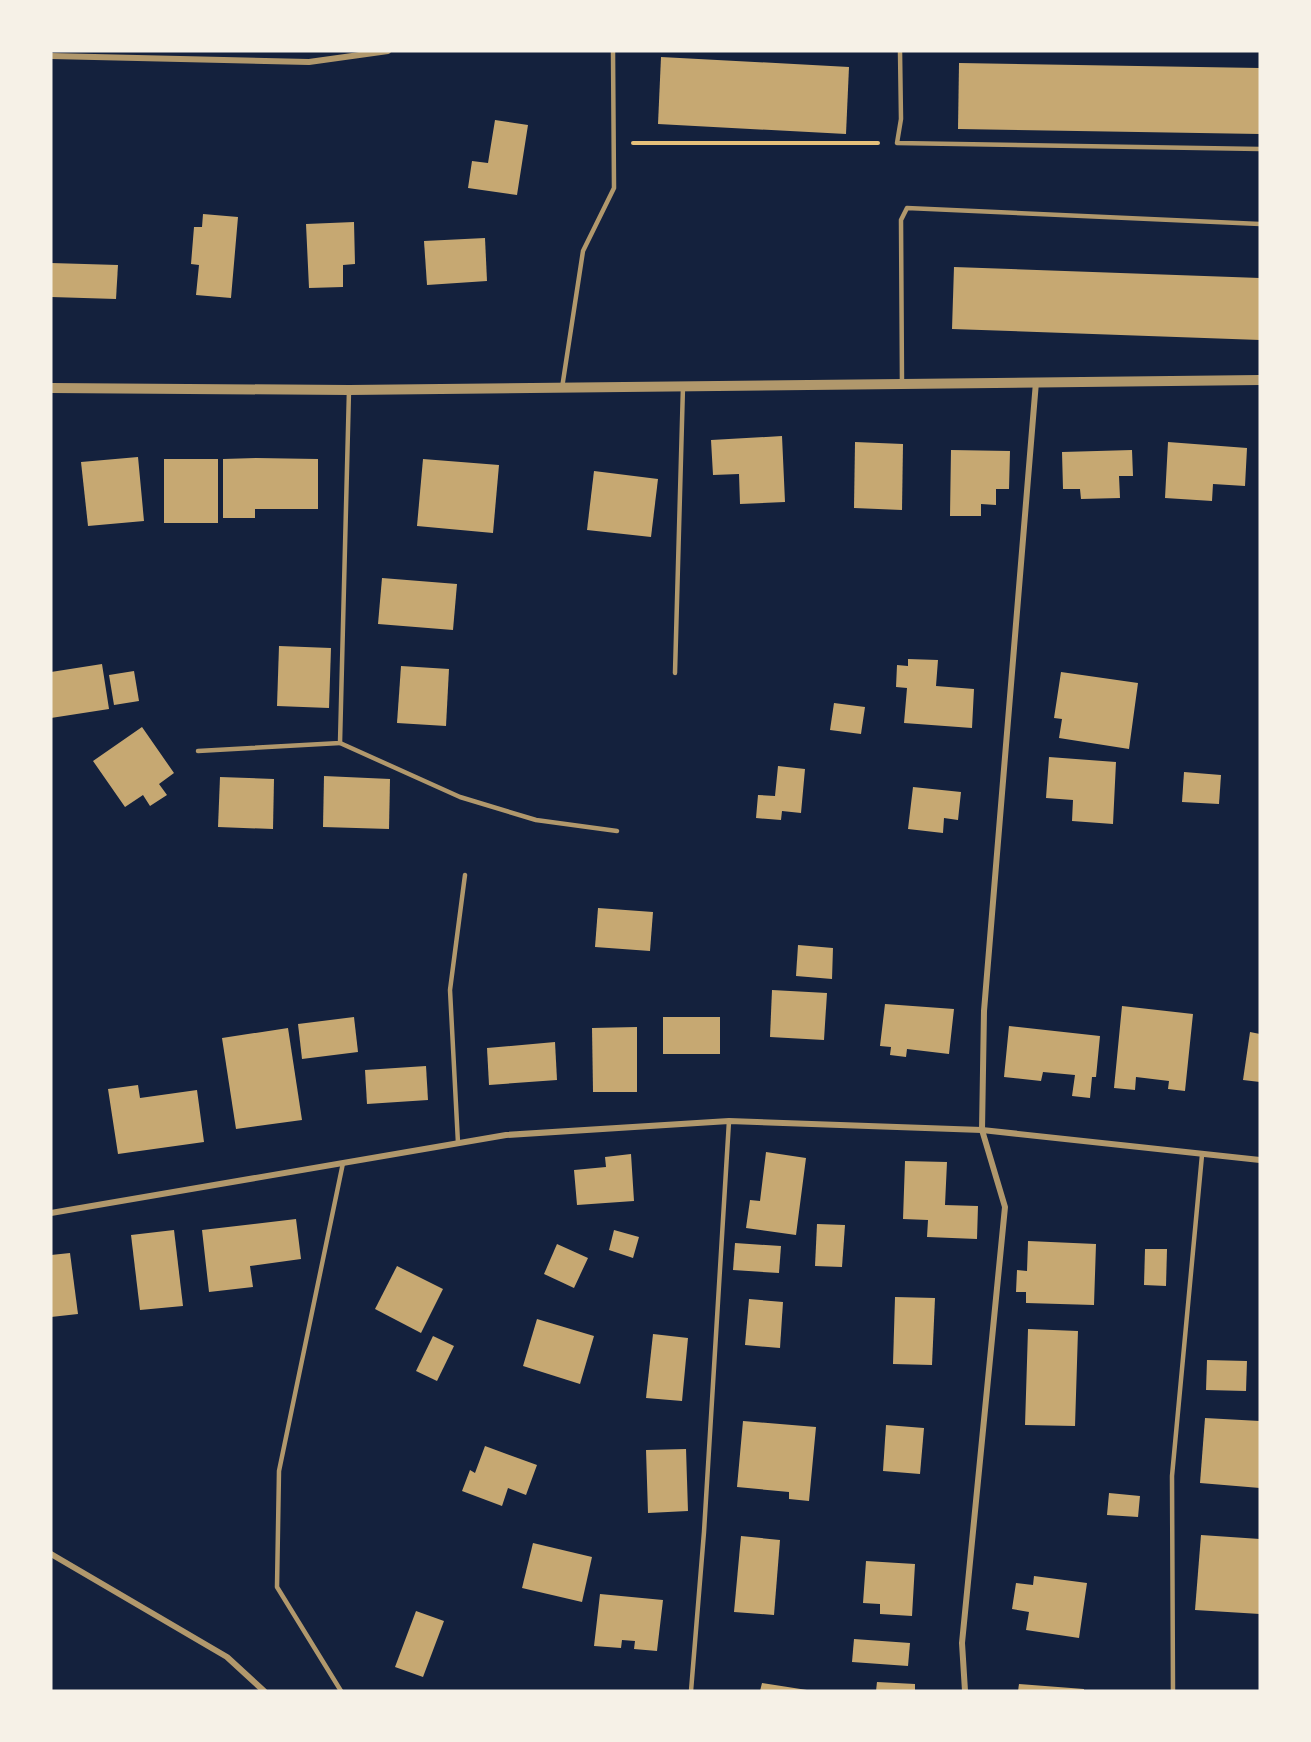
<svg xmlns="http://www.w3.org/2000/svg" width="1311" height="1742" viewBox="0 0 1311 1742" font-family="'PT Sans Narrow',sans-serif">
<rect width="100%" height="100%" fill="#14213d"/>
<g fill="#c6a872">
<polygon points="661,57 849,67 846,134 658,124"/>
<polygon points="959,63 1260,68 1260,134 958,129"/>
<polygon points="495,120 528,125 517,195 468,188 472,161 488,163"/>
<polygon points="203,214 238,217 231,298 196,295 199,265 191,264 194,227 202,227"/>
<polygon points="354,222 355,264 343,265 343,287 309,288 306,224"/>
<polygon points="485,238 487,281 427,285 424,241"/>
<polygon points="51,263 118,265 116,299 51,297"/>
<polygon points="954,267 1260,278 1260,340 952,329"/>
<polygon points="782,436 785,502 740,504 739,474 713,475 711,440"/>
<polygon points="855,442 903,444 902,510 854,508"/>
<polygon points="1168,442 1247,448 1245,486 1213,484 1212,501 1165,498"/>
<polygon points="951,450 1010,451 1009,489 996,489 996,505 981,504 981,516 950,516"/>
<polygon points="1132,450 1133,476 1119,476 1120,498 1081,499 1080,489 1063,489 1062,452"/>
<polygon points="138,457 144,521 88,526 81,462"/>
<polygon points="256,458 318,459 318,509 255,509 255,518 223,518 223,459"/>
<rect x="164" y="459" width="54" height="64"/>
<polygon points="423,459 499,465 493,533 417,526"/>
<polygon points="594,471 658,479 651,537 587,530"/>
<polygon points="382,578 457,584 453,630 378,624"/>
<polygon points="279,646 331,648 329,708 277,706"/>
<polygon points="908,659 938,660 936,686 974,689 972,728 904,723 907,688 896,687 897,665 908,666"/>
<polygon points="102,664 109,709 51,718 51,672"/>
<polygon points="401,666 449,669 446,726 397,723"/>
<polygon points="134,671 139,701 114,705 109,675"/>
<polygon points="1061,672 1138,683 1129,749 1059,738 1062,719 1054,718"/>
<polygon points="834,703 865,707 861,734 830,730"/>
<polygon points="142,727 174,773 159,784 167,795 150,806 143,795 125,807 93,761"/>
<polygon points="1049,757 1116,762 1113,824 1072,821 1073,800 1046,798"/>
<polygon points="778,766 805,769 801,813 782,811 781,820 756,818 758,795 775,796"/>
<polygon points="1184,772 1221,775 1219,804 1182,802"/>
<polygon points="324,776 390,779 389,829 323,827"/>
<polygon points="220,777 274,779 273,829 218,827"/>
<polygon points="913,787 961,792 958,820 944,818 943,833 908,829"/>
<polygon points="598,908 653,912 650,951 595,947"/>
<polygon points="798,945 833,948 832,979 796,976"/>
<polygon points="772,990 827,993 824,1040 770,1037"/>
<polygon points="885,1004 954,1009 949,1054 907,1049 906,1057 890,1055 891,1047 880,1046"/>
<polygon points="1122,1006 1193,1014 1185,1091 1168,1089 1169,1081 1136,1077 1135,1090 1114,1088"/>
<polygon points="354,1017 358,1052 302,1059 298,1024"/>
<rect x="663" y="1017" width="57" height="37"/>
<polygon points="1009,1026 1100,1036 1096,1077 1092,1077 1090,1098 1072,1096 1075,1075 1043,1072 1041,1081 1004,1077"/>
<polygon points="637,1027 637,1092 593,1092 592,1028"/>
<polygon points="288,1028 302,1120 236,1129 222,1038"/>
<polygon points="1250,1032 1260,1034 1260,1082 1243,1080"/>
<polygon points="555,1042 557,1080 489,1085 487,1048"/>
<polygon points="426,1066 428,1100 367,1104 365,1070"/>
<polygon points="138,1085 140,1098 197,1090 204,1142 118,1154 108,1089"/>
<polygon points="766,1152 806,1158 796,1235 746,1228 750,1200 760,1201"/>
<polygon points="631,1154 634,1201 577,1205 574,1170 606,1167 605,1157"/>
<polygon points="905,1161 947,1162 945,1205 978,1206 977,1239 927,1237 928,1220 903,1219"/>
<polygon points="296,1219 301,1259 250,1266 253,1287 209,1292 202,1230"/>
<polygon points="817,1224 845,1225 842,1267 815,1266"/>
<polygon points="174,1230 183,1306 140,1310 131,1235"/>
<polygon points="614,1230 639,1237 633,1258 609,1250"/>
<polygon points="1028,1241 1096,1244 1094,1305 1026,1303 1026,1292 1016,1292 1017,1270 1027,1271"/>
<polygon points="735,1243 781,1246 779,1273 733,1270"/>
<polygon points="557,1244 588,1258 574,1288 544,1274"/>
<polygon points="1145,1249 1167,1249 1166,1286 1144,1285"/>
<polygon points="70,1253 78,1314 51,1317 51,1255"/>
<polygon points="397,1266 443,1289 421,1333 375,1309"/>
<polygon points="895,1297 935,1298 932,1365 893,1364"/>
<polygon points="749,1299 783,1302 780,1348 745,1345"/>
<polygon points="537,1319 594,1336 580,1384 523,1366"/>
<polygon points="1028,1329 1078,1331 1075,1426 1025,1425"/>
<polygon points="653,1334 688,1338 682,1401 646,1398"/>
<polygon points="433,1336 454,1346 437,1381 416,1371"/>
<polygon points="1207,1360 1247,1361 1246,1391 1206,1390"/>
<polygon points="1205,1418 1260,1421 1260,1488 1200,1483"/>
<polygon points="743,1421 816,1427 809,1501 789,1499 789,1492 737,1487"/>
<polygon points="886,1425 924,1428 920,1474 883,1471"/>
<polygon points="485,1446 537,1465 526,1495 508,1488 502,1506 462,1491 470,1470 475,1473"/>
<polygon points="686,1449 688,1511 648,1513 646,1450"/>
<polygon points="1109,1493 1140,1496 1138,1517 1107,1515"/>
<polygon points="1201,1535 1260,1539 1260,1614 1195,1610"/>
<polygon points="741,1536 780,1540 774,1615 734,1612"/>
<polygon points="533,1543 592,1557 582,1602 522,1588"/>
<polygon points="866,1561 915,1564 912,1616 880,1614 880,1604 863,1603"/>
<polygon points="1034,1576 1087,1583 1079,1638 1026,1630 1029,1612 1012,1609 1016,1583 1033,1585"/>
<polygon points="600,1594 663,1600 657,1651 634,1649 635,1641 622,1640 621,1648 594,1646"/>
<polygon points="416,1611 444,1621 423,1677 395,1667"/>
<polygon points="854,1639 910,1643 908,1666 852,1662"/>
<polygon points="877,1682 915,1684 915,1691 876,1691"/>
<polygon points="762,1683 807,1690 807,1691 760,1691"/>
<polygon points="1019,1684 1084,1689 1084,1691 1018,1691"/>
</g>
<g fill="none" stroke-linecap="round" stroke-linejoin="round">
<polyline stroke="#e5c07b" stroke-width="4" points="633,143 878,143"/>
<g stroke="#b1986c" stroke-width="4.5">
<polyline points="900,51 901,119 897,143 1260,149"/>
<polyline points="902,383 901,220 907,208 1260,224"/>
<polyline points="562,388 583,251 614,188 613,51"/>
<polyline points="675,673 683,386"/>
<polyline points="340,743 460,797 536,820 617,831"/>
<polyline points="198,751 340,743 349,390"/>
<polyline points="458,1143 450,990 465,875"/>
<polyline points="341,1691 277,1587 279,1471 343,1163"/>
<polyline points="691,1691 704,1532 729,1121"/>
<polyline points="1173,1691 1172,1476 1202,1155"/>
</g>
<g stroke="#b1986c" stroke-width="6">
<polyline points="51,56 309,62 388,51"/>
<polyline points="51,1213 506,1135 729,1121 982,1130 1260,1160"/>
<polyline points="51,1554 227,1657 264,1691"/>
<polyline points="965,1691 962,1643 1005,1207 982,1130 984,1011 1036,382"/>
</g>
<polyline stroke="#b1986c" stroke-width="10" points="51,388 349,390 1260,380"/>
</g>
<rect width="1311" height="1742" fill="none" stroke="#f6f1e7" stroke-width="105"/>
</svg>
